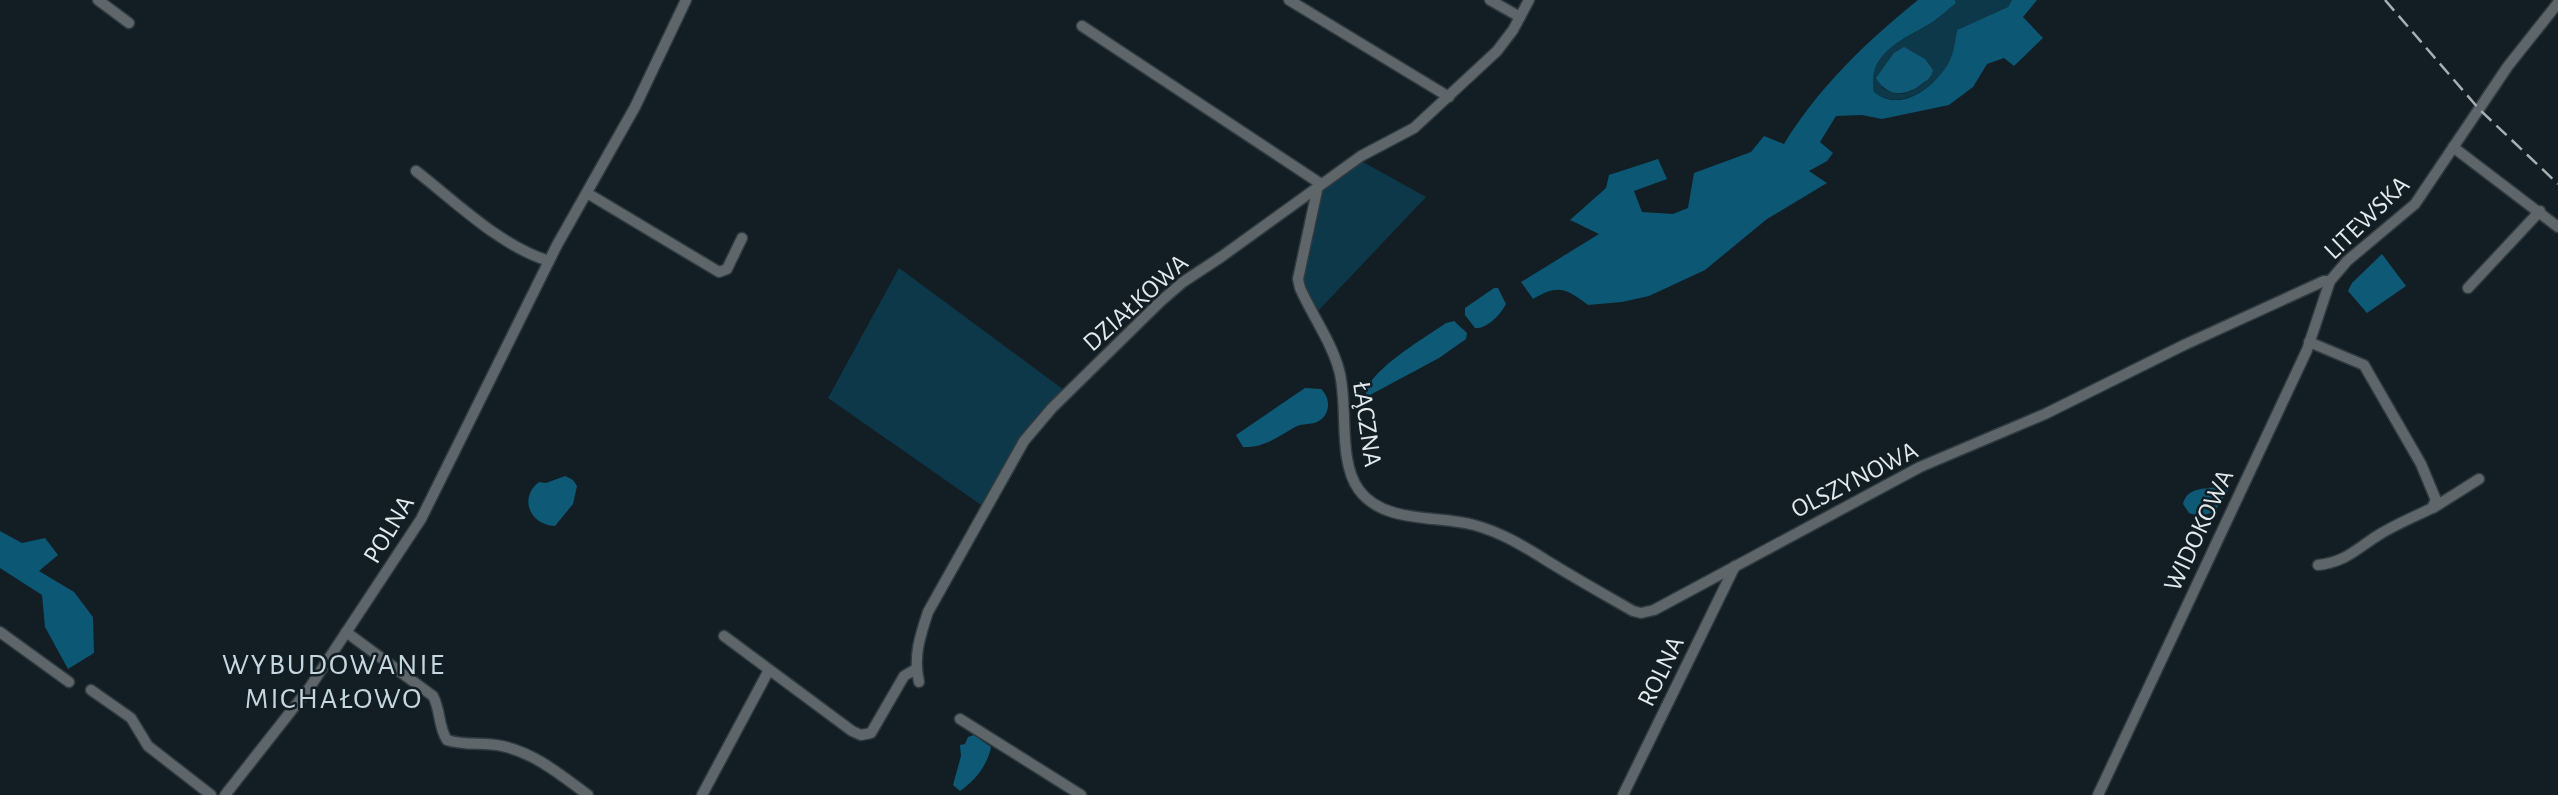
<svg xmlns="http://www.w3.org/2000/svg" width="2558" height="795" viewBox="0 0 2558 795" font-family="'Alegreya Sans',sans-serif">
<rect width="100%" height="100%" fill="#121e24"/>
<g fill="#0d384a" fill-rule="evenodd">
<path d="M1955 0H2012L2008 7 1957 30C1955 40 1954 53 1949 62 1935 87 1901 113 1874 92 1866 51 1905 40 1934 21 1941 16 1949 9 1956 3ZM1932 76C1914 91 1903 101 1881 87Z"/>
<polygon points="1363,162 1426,197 1317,312 1302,279 1321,189"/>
<polygon points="899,268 1064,390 1023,433 984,507 828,398"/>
</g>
<g fill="#0b5774">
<path d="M1918 0H1955L1956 3C1949 9 1942 15 1934 21 1906 39 1866 51 1874 92 1901 114 1935 87 1949 62 1954 53 1955 40 1957 30L2008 7 2012 0H2037L2023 17 2043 38 2014 66 2004 58 1987 64 1973 87 1949 105 1882 119 1862 115 1836 116 1820 142 1833 153 1827 161 1809 171 1827 183 1767 219 1705 270 1649 296 1622 302 1588 305C1566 288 1558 284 1533 299L1521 282 1599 234 1570 220 1606 188 1609 175 1658 159 1667 179 1634 191 1642 212 1673 214 1688 208 1694 173 1751 152 1764 136 1784 144C1818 88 1867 41 1918 0Z"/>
<polygon points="0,531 22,543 45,538 58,555 39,571 74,592 93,617 94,653 68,669 45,627 42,595 0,568"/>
</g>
<g fill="#0e5976">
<path d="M1904 47 1925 59 1933 70C1931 78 1929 79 1923 83 1906 97 1888 98 1876 78L1894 53Z"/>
<polygon points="2382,254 2406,286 2367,313 2348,291 2352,283"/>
<path d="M1494 288H1498L1506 304C1500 315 1487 329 1475 328L1465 315V308Z"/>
<path d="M1454 321 1467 333 1466 339 1439 358 1370 395 1366 394C1367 371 1428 336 1446 323Z"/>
<path d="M1305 388 1321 389C1331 398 1331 415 1317 422 1310 425 1302 423 1295 427 1278 437 1263 448 1243 447L1236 435Z"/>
<path d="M565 476 573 480 577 486 573 504 555 526C529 525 519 497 539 482L546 483Z"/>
<path d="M2219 487 2228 490 2215 511 2201 517 2189 513 2183 504C2187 487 2204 489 2219 487Z"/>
<path d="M974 735 991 747C988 764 975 781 960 791L953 785 961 756 960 745 965 744 968 737Z"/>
</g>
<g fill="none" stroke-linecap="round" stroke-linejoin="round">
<defs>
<g id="minor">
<polyline points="98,0 129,23"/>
<polyline points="1289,0 1449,97"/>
<polyline points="1490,0 1520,17"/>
<polyline points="1082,26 1321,184"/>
<polyline points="2453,147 2558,227"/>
<path d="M416 171C456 202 500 246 549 261"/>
<path d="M1318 186 1298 279 1300 288C1312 315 1331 341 1339 370 1349 405 1337 460 1359 490 1384 524 1437 515 1474 525 1504 533 1528 549 1554 565 1580 581 1607 596 1633 611L1641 613 1654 610 1920 467 2045 414 2184 345 2324 281H2330"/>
<polyline points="587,193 719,272 727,269 742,238"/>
<polyline points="2468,288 2540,211"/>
<path d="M2309 342 2364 365 2421 464 2436 500 2432 508C2414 517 2394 525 2377 536 2355 550 2345 562 2318 565"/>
<polyline points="2433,508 2479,479"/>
<polyline points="0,632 69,682"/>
<path d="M346 632 433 696C441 711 438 727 447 740 465 746 484 742 502 746 535 753 562 776 588 795"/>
<polyline points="724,636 852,731 861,735 871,733 904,676 916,669"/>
<path d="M919 682C913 657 920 636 928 612L1024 441 1052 408 1161 301 1183 282 1221 257 1361 156 1414 128 1497 51 1513 30 1529 0"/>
<polyline points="91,690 131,718 148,746 211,795"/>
<polyline points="960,719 1081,795"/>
<polyline points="225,795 310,687 421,519 557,245 635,107 686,0"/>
<polyline points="702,795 769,670"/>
<polyline points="1623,795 1735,566"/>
<polyline points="2098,795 2307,350 2330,281 2347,261 2415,204 2508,66 2558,3"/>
</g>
</defs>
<use href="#minor" stroke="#2f3a40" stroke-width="13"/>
<use href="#minor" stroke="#5f6669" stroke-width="10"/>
<polyline stroke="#a6afb4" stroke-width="2.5" stroke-dasharray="14 7" stroke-linecap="butt" points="2385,0 2479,109 2558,184"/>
</g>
<g text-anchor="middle" stroke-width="5" stroke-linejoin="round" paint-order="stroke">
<g font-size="26" fill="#e1e9ed" stroke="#121e24">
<text transform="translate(2366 217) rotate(-44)" y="9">LITEWSKA</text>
<text transform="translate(1135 302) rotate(-42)" y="9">DZIAŁKOWA</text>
<text transform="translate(1368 424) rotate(82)" y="9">ŁĄCZNA</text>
<text transform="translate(1854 479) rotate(-27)" y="9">OLSZYNOWA</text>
<text transform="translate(388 529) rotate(-59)" y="9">POLNA</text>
<text transform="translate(2198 530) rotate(-65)" y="9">WIDOKOWA</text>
<text transform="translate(1660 671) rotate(-64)" y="9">ROLNA</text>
</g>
<g font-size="30" letter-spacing="2" fill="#c7d7df" stroke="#121e24">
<text x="334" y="674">WYBUDOWANIE<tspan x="334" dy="34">MICHAŁOWO</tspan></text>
</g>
</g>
</svg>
